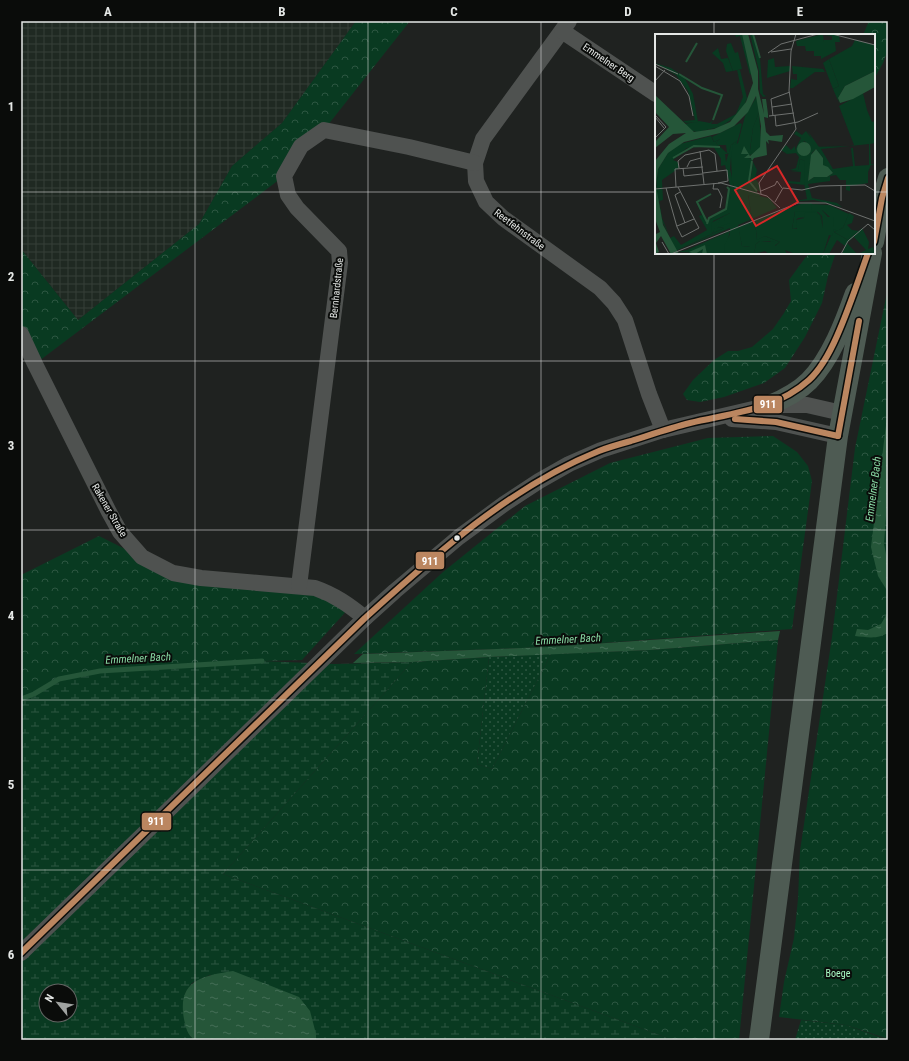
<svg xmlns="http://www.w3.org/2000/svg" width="909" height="1061" viewBox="0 0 909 1061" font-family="'Roboto Condensed',sans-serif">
<defs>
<pattern id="industrial-grid" width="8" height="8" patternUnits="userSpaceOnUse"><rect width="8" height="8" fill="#1f2922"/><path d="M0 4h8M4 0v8" fill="none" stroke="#353e37"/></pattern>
<pattern id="grass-dots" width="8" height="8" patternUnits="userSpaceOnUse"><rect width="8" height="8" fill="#093a21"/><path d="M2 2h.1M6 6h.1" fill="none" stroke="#2d5641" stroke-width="1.8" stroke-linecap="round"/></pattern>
<pattern id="forest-crowns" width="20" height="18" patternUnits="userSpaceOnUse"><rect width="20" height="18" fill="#093a21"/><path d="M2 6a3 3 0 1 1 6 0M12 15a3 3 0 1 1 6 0" fill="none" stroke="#2d5641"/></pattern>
<pattern id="wetland-marsh" width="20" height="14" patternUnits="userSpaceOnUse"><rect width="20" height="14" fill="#093a21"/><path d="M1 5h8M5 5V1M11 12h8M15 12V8" fill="none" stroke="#2d5641"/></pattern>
<pattern id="water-ripples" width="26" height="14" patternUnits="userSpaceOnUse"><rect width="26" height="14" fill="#255639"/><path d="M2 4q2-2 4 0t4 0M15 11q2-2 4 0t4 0" fill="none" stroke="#446e56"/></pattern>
</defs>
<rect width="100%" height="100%" fill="#1f2220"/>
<polygon fill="url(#industrial-grid)" points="21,21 356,21 282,123 232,166 199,224 78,320 21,249"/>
<g fill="url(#grass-dots)">
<polygon points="551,654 492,769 477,764 489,657"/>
<polygon points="801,1020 846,1025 888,1040 795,1040"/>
</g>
<g fill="url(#forest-crowns)">
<polygon points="356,21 410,21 324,130 284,176 35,364 21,334 21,249 78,320 199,224 232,166 282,123"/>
<polygon points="869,21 888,21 888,50 883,63 874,79 874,35 863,35"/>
<polygon points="810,253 834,253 835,255 828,276 822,303 805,337 785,368 764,383 724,397 700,402 687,400 683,394 693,380 714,360 728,351 738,351 752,347 773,329 784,313 791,301 789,280 805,258"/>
<polygon points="888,288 888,1039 846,1025 779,1017 784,982 794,938 798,899 800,851 832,637 855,448"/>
<polygon points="773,436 797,452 808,466 812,481 792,629 549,647 354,654 443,572 525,506 610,463 708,438"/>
<polygon points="99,536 173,573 299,586 351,606 302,660 262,661 100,671 34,694 21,699 21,575"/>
<polygon points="778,640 739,1040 673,1040 223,874 412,662 489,657 477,764 492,769 551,654 650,650"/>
</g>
<path fill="url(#wetland-marsh)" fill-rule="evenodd" d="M262 661 334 664 412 662 223 874 673 1040H316V1034L210 975 192 983 185 994 190 1036 195 1040H21V699L34 694 59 679 100 671ZM46 991H70V1015H46Z"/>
<g fill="url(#water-ripples)">
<polygon points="888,409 888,488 884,544 888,564 888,592 878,576 871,547"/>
<path d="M888 612V632C879 640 866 637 855 636L857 629 868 630 881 624Z"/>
<polygon points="780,631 778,640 650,650 489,657 412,662 353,663 363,654 549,647"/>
<path d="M233 971 299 997 310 1011 316 1034V1040H195C187 1035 186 1028 184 1019 177 980 202 976 233 971Z"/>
</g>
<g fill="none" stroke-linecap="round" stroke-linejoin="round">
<polyline stroke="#255639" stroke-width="5" points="21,699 34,694 59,679 100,671 262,661"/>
<g stroke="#4f5250" stroke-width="16">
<polyline points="569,21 483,139 475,163 476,181 486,202 503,218 600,288 614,303 625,320 649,394 663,430"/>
<polyline points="562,31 656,94"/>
<path d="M21 334 35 364 109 512 120 532 142 557 173 573 201 578 315 588C335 595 349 605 365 618"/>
<polyline points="732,419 776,422 838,436"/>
<polyline points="299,586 340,263 339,251 297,208 288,195 284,176 301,146 324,130 409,147 475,163"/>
<polyline points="21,953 155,823 365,618 395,591 459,537 504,504 539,481 569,464 601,450 663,430 770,405 807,405 842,413"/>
</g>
<g stroke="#4e5b53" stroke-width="20">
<polyline points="874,242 882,198 888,178"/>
<path d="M770 405C784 399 798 392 809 381 831 359 845 321 855 293"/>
<polyline points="759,1040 838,436 872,253"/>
</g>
<defs>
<g id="bus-1">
<polyline points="874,242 882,198 888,178"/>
<polyline points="735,419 776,422 838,436"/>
<polyline points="838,436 859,321"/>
<path d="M21 953 365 618C436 554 510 487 599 451 609 447 620 444 631 441 650 435 670 428 690 423 732 413 776 410 809 380 822 368 830 352 837 336 849 309 858 281 868 253"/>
</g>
</defs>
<use href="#bus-1" stroke="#0a0c0a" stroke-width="9"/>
<use href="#bus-1" stroke="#bb8660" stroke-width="6"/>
</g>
<path fill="none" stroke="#e5e8e6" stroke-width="1" stroke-opacity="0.55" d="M195 21V1040M368 21V1040M541 21V1040M714 21V35M21 192H656M874 192H888M714 253V1040M21 361H888M21 530H888M21 700H888M21 870H888"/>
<circle fill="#e5e8e6" stroke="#0a0c0a" stroke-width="1.5" cx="457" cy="538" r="3.5"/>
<g text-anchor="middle" stroke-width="4" stroke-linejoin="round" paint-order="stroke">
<g font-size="10" fill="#e5e8e6" stroke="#0a0c0a">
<text transform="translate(609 62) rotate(34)" y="4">Emmelner Berg</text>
<text transform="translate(520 229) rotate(37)" y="4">Reetfehnstraße</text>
<text transform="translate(336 288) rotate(-84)" y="4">Bernhardstraße</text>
<text transform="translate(110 510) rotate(60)" y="4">Rakener Straße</text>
</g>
<g font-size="10" fill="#a9fac4" stroke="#0a0c0a">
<text x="838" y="977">Boege</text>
</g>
<g font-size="11" font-style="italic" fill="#88d8a3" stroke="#0a0c0a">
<text transform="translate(873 489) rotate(-83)" y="4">Emmelner Bach</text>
<text transform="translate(568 639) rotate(-3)" y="4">Emmelner Bach</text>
<text transform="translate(138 658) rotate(-3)" y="4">Emmelner Bach</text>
</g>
</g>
<g transform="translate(655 34)">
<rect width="220" height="220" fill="#1f2220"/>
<path d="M168 0 169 8V6H177V2L170 1 175 0 184 2 185 8H180L181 17 166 25V22H159V17H151L150 12H142L141 7ZM63 14 66 25 73 24 78 37 71 38 68 29 57 19ZM119 24 120 33 135 32V37L112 44 113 26ZM174 25 184 52 178 55 168 29ZM137 32 168 35 170 38H160L138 54H135L136 45 142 46V40H138ZM82 36H85L92 64 88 75 79 84 65 93 42 98 37 97 30 90 44 87 55 89 58 86 56 90H62L81 80 88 63ZM56 102 59 108 65 105 61 109 73 120H70L71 128 76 111 83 106 76 123 75 135 79 152 75 151 70 131 66 132V125L58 112 32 114 18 126 23 128 24 134 7 146 8 166 4 167 7 184 15 204 19 202 26 211 52 196 44 182 47 181 41 168 56 160 43 168 52 187 71 175 74 155 75 152 79 153 75 179 58 187 57 199 63 193 69 194 21 217 7 187 1 157 3 135 13 119 25 110ZM145 125 151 127V154L150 151 133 149V147L145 148 146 138 135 137 143 136ZM156 170 174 171 194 180 188 194 179 198 193 206 207 194 214 208 213 215 218 213 220 220H203L211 216 199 203 192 209 202 220H187L192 209 190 212 182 206 174 220H168L179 194H187L179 193 175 183 167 176H156ZM140 177H161L166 182 168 194 165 182 143 184 141 186 144 194 137 195ZM100 187 102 205 110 202 125 208 119 212 115 207H105L101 210 99 220H95V213L87 212 83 193ZM75 197 69 220 22 218 32 216Z" fill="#093a21"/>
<path d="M80 0H87L97 38 95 41 85 2 81 3ZM95 0H98L105 24 108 60 111 62 108 63 105 59 104 37ZM200 6 220 11V37L190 52 183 64 184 69 178 55 184 52 174 25 197 12ZM76 9 80 19 83 18 87 35 78 37 71 17 72 10ZM0 29 16 34 29 43 38 60 43 88 31 89 28 87 40 86 33 57 21 41ZM208 59 212 76 217 88 220 87V109L215 110 216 130 220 131H216L213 138V149L195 152V157L191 156V146H185L181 141 175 142V147L153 150 157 164 182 169 187 173 159 166 133 168 152 165 149 149 150 127 145 125 143 136H135L141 134 144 123 141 119 132 120 126 116 131 111 136 116 140 112V116L146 104 139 100 141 97 147 101 151 97 157 105 152 96 164 113 197 110 162 113 195 112 166 115 178 135 198 132 196 114H198L200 132 214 131V110L195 112 199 111 184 72ZM149 107 155 111V119L152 121 144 120ZM161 115 168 124V131L178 139 172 143H159L153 147 157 119ZM104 78 106 107 105 114 98 120 95 117 98 93ZM85 89 87 90 83 106 76 111 74 120 72 119 71 111H63L61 109 65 105 59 108 57 103ZM98 128 102 136 100 145 103 148 106 159 95 148ZM93 160 114 164 122 174 97 185ZM157 169 156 176H167L173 183H178L179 193H188L182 197 179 195 177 202 174 201 168 220H140L130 216 132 220H114L110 217 99 220 101 210 105 207 120 208V212L125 208 110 202 102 206 100 186 146 170ZM140 177 163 178 167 182 168 194 165 182 160 178 150 179 149 184 141 186 142 195H137ZM75 179V194L29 214 69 194 63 193 57 199 56 189ZM194 179 199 182 197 189 192 191 197 196 204 197 193 206 179 198 188 194Z" fill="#093a21" fill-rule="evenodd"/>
<path d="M102 62 104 78 98 94 95 115 98 120 90 123 97 125 95 148 106 163 93 161 97 185 83 191 87 212 95 213V220H69L70 210 75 200V189L63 193 61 198 58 197 65 186 69 184 70 187H75V165L79 151 77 147 76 122 78 111 83 109 90 82ZM50 209 57 214V220H35L33 216Z" fill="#093a21"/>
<path d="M87 0H93L103 37V55L109 80 107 65H111L113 80V84L109 83 111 98 115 102 128 101 127 108 113 106 114 110 111 107 112 121 99 124 97 127 96 124H89L94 120H86L89 112 95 122 105 113 106 92 101 62 93 78 79 92 65 99 29 108 13 119 3 135 1 152 8 191 24 220H16L6 202 1 209 4 218 0 220V198L1 200 5 198 0 185V127L14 110 31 99 18 100 0 114V108L14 93 0 78V61L39 98 59 95 75 88 91 68 98 49ZM220 37V53L198 65 185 69 183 64 190 52ZM142 115a7 7 0 1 1 14 0a7 7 0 1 1-14 0ZM161 115 168 124V131L173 133 178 139 172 143H159L153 147 156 121ZM50 211 52 220H47L48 215 40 220 34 218Z" fill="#255639"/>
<path fill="none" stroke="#255639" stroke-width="2" d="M98 0 105 24M31 28 42 9M24 40 47 54 67 61 58 86M18 124 39 112 65 113M97 127 94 147 102 157M52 188 42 168 56 160M52 190 54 184 71 175 74 155 72 153"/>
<path fill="none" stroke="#6e716f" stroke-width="1" d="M177 0 220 11M116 18 136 15M113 19 126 10 163 0M0 30 23 40M0 32 25 47 34 62 38 82M0 47 10 36M117 73 137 70M0 81 11 93 0 104M120 81 121 92 143 88 163 79M114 82 139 79M118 82 116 65 135 58M0 83 9 94M45 117 49 150M32 133 35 127 46 124M24 134 23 127 30 121 54 116 60 120 62 137M28 134 29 142 47 140M48 139 72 136 73 147 63 149M59 149 58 155H63L67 163 65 174M21 153 20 135 48 133M11 154 22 193 27 203 44 194 23 153M0 155 66 149 112 162 125 174M106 157 120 151 122 147 127 154M25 158 20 161 30 189M106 160 104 149 141 95 134 57 136 17 141 0M186 167V152M120 168 128 154 147 156 164 152 210 151 220 157M22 192 39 185M7 208 14 220M16 220 143 169H171L220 187M186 220 193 207 213 190 220 196"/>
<path fill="#d62828" fill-opacity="0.15" stroke="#d62828" stroke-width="2" d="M122 132 143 168 101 192 80 156Z"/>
<rect width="220" height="220" fill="none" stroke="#e5e8e6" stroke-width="2"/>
</g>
<g stroke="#0a0c0a" stroke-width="1.5">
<rect x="753" y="395" width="30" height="19" rx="4" fill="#bb8660"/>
<rect x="415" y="551" width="30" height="19" rx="4" fill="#bb8660"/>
<rect x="141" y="812" width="31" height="19" rx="4" fill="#bb8660"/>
</g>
<g font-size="11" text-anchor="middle" font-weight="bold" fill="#fff">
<text x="768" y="408">911</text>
<text x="430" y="565">911</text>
<text x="156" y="825">911</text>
</g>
<rect width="909" height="1061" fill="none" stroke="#0a0c0a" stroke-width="44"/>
<g transform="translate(58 1003) rotate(300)"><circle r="19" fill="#0a0c0a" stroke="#626462"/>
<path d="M0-3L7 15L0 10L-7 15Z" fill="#a0a3a1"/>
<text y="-6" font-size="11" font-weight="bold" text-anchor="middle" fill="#e5e8e6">N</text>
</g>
<rect x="22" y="22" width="865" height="1017" fill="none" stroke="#e5e8e6" stroke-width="1.5"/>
<g font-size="13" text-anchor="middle" font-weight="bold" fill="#e5e8e6">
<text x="108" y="16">A</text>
<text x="282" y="16">B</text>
<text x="454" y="16">C</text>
<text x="628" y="16">D</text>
<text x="800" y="16">E</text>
<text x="11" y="111">1</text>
<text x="11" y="281">2</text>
<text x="11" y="450">3</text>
<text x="11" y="620">4</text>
<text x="11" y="789">5</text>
<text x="11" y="959">6</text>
</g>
</svg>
